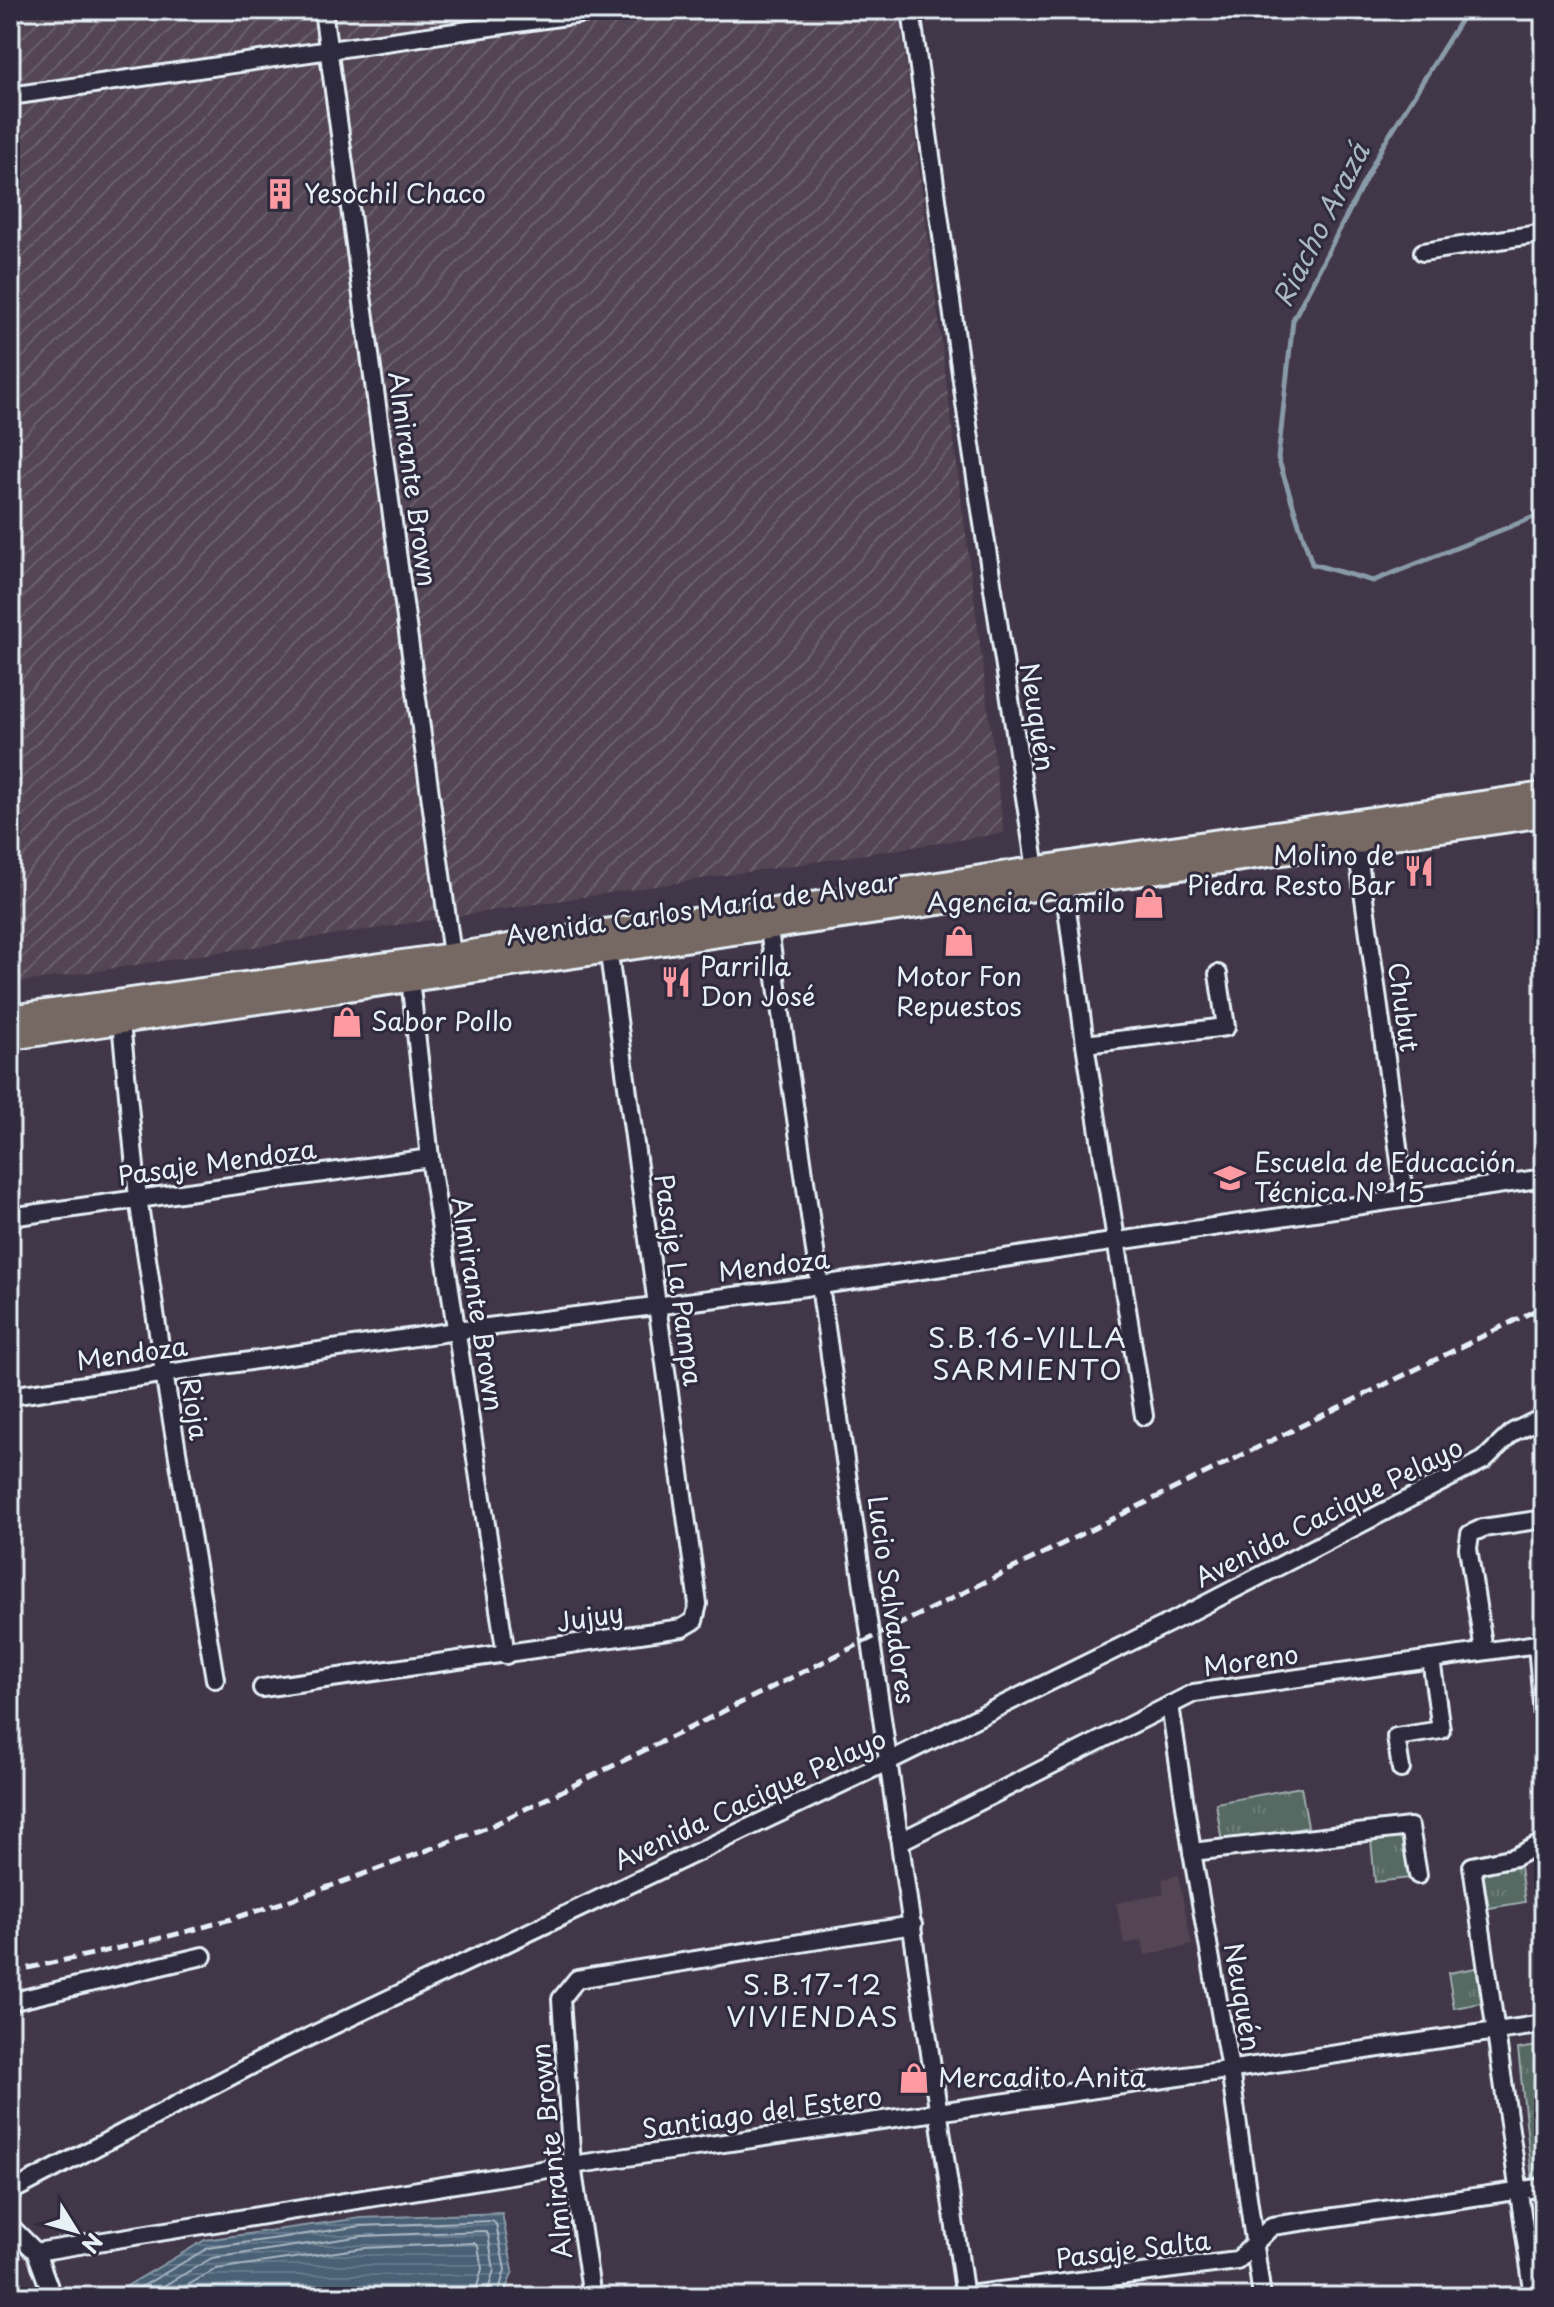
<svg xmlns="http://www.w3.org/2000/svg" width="1554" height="2307" viewBox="0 0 1554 2307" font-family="'Playpen Sans',sans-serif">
<defs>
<pattern id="industrial-furrows" width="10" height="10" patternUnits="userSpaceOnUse" patternTransform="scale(2)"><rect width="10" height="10" fill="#524452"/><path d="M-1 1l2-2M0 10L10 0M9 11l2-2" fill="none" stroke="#6b5f6c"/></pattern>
<pattern id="park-tufts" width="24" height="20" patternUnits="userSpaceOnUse" patternTransform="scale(2)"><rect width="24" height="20" fill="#566963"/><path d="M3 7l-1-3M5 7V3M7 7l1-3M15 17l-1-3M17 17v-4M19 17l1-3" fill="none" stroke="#6e7f7a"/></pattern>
<pattern id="water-rules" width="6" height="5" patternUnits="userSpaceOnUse" patternTransform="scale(2)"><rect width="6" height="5" fill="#4a6174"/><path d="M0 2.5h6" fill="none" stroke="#647889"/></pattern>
</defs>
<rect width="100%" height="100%" fill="#423748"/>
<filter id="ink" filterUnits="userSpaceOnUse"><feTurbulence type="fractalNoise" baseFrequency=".0125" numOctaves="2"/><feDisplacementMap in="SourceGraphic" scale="16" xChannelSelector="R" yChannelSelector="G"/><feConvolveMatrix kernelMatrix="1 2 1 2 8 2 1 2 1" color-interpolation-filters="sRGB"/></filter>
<g filter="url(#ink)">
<polygon fill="#524452" points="1178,1875 1192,1945 1145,1955 1142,1940 1124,1944 1116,1903 1164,1894 1162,1879"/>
<polygon fill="url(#industrial-furrows)" points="10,10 899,10 1004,833 10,984"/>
<g fill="url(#park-tufts)" stroke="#9fadae" stroke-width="2">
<polygon points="1301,1787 1308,1827 1222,1843 1216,1803"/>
<polygon points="1406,1836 1410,1878 1375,1882 1371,1840"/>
<polygon points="1520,1867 1525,1902 1489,1908 1483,1873"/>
<polygon points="1476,1968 1482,2003 1454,2008 1448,1973"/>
<polygon points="1544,2045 1544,2177 1532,2178 1518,2049"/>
</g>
<polygon fill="url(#water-rules)" stroke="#899ba9" stroke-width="2" points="502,2213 513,2271 503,2297 108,2297 205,2240 361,2218"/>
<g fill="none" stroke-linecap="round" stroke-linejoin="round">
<g stroke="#a9b7c3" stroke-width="2">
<polyline points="124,2297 208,2248 362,2226 492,2221 496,2224 505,2270 497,2297"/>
<polyline points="144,2297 212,2258 363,2236 484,2231 488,2234 494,2270 486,2297"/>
<polyline points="167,2297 216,2269 364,2248 474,2243 478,2246 482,2269 474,2297"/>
</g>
<g stroke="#899ba9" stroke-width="5">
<polyline points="1467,10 1382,147 1293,320 1278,458 1312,564 1373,581 1544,513"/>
<polyline points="1511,2037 1544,2033"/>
<polyline points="1262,2073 1485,2041"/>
</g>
<defs>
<g id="minor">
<polyline points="323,10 452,955"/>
<polyline points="911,10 969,432 1036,869 1064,886 1085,1044 1144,1416"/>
<polyline points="10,96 608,10"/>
<polyline points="1423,252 1544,233"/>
<polyline points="1355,832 1405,1198"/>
<polyline points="767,916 965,2297"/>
<polyline points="409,970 430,1158 506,1655"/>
<polyline points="120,1012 138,1198 164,1373 215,1679"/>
<polyline points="1085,1044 1226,1027 1218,974"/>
<polyline points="10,1217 430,1158"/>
<polyline points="10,1396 456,1331 821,1285 1544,1178"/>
<polyline points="1537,1644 1544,1728"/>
<polyline points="1484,1651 1468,1548 1470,1534 1483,1528 1544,1519"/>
<polyline points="262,1688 682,1628 694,1621 698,1604 607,940"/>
<polyline points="1170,1705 1192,1852 1230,2069 1262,2297"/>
<polyline points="1401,1769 1396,1737 1441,1730 1431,1659"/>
<polyline points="901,1841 1194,1693 1544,1643"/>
<polyline points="1192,1852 1410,1827 1418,1875"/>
<polyline points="10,2002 203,1956"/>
<polyline points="10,2192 275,2053 889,1761 1175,1620 1484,1460 1513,1432 1544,1417"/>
<polyline points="10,2226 36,2252 50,2290 40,2297"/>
<polyline points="36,2252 572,2165 1544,2024"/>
<polyline points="592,2297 572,2165 561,1999 577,1979 913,1925"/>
<polyline points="952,2297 1237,2261 1272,2226 1544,2187"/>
<polyline points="1534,2297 1472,1866 1515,1857 1544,1842"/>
</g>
<g id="major">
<polyline points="10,1017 452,955 605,931 767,911 1103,858 1544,794"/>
<polyline points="10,1038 1544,815"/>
</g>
</defs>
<use href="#minor" stroke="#e8f1f8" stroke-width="22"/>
<use href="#major" stroke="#e8f1f8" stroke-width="28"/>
<use href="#minor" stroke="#2f2a3d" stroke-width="16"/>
<use href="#major" stroke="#766964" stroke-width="22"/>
<path stroke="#e8f1f8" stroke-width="5" stroke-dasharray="12 6" stroke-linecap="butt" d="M10 1972C74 1958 137 1945 200 1928 300 1900 396 1862 493 1825L1544 1306"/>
</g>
</g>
<defs>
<symbol id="building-bare" viewBox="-9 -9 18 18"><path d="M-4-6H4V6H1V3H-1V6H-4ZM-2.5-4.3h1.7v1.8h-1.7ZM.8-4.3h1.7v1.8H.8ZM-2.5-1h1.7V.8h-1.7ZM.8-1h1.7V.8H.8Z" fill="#ff9aa2" stroke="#2f2a3d" stroke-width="2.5" paint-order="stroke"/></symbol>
<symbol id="restaurant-bare" viewBox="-9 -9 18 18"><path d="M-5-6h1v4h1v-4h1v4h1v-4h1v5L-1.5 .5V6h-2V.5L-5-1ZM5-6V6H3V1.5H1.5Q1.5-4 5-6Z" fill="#ff9aa2" stroke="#2f2a3d" stroke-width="2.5" paint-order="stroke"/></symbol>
<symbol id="shop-bare" viewBox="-9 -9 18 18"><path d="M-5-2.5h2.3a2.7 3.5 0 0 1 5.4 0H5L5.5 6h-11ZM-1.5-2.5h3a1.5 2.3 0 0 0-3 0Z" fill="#ff9aa2" stroke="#2f2a3d" stroke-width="2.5" paint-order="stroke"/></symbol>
<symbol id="university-bare" viewBox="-9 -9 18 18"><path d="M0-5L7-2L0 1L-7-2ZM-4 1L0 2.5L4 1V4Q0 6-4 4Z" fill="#ff9aa2" stroke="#2f2a3d" stroke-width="2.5" paint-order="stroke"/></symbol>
</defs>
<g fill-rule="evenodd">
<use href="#building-bare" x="258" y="172" width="44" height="44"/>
<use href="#restaurant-bare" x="1397" y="849" width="44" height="44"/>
<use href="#shop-bare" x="1127" y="881" width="44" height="44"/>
<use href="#shop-bare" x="937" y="919" width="44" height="44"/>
<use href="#restaurant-bare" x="654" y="960" width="44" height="44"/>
<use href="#shop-bare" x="325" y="1000" width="44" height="44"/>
<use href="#university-bare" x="1208" y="1156" width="44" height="44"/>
<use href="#shop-bare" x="892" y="2056" width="44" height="44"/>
</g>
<g text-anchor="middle" stroke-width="6" stroke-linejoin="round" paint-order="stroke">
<g font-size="26" fill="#e8f1f8" stroke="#2f2a3d" text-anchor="start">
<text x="304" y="203">Yesochil Chaco</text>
<text x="1395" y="865" text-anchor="end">Molino de<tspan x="1395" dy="30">Piedra Resto Bar</tspan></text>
<text x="1125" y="912" text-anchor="end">Agencia Camilo</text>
<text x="700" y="976">Parrilla<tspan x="700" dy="30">Don José</tspan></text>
<text x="959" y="986" text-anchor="middle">Motor Fon<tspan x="959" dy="30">Repuestos</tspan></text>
<text x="371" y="1031">Sabor Pollo</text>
<text x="1254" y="1172">Escuela de Educación<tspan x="1254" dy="30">Técnica N° 15</tspan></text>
<text x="938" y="2087">Mercadito Anita</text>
</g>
<g font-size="26" fill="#e8f1f8" stroke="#2f2a3d">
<text transform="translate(412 479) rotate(82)" y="9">Almirante Brown</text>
<text transform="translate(1037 717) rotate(81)" y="9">Neuquén</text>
<text transform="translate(702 909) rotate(-8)" y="9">Avenida Carlos María de Alvear</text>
<text transform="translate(1403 1007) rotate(82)" y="9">Chubut</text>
<text transform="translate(217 1163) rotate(-8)" y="9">Pasaje Mendoza</text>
<text transform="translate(774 1266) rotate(-7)" y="9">Mendoza</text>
<text transform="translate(678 1280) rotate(82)" y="9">Pasaje La Pampa</text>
<text transform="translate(477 1304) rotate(81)" y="9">Almirante Brown</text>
<text transform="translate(132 1354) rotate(-8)" y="9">Mendoza</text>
<text transform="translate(194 1409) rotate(81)" y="9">Rioja</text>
<text transform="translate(1329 1513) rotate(-27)" y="9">Avenida Cacique Pelayo</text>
<text transform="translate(891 1600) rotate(82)" y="9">Lucio Salvadores</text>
<text transform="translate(590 1618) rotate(-9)" y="9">Jujuy</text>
<text transform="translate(1251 1661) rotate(-8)" y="9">Moreno</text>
<text transform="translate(750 1800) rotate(-25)" y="9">Avenida Cacique Pelayo</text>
<text transform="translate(1242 1997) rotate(80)" y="9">Neuquén</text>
<text transform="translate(762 2113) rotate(-8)" y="9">Santiago del Estero</text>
<text transform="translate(552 2151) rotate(-96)" y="9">Almirante Brown</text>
<text transform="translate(1133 2250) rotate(-7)" y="9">Pasaje Salta</text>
</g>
<g font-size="28" font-style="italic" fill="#a9b7c3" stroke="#2f2a3d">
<text transform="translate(1321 225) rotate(-63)" y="10">Riacho Arazá</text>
</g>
<g font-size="28" letter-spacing="2" fill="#e8f1f8" stroke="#2f2a3d">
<text x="1028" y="1348">S.B.16-VILLA<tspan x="1028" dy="32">SARMIENTO</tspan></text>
<text x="813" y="1995">S.B.17-12<tspan x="813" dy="32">VIVIENDAS</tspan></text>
</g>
</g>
<rect width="1554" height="2307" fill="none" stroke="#2f2a3d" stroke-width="40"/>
<rect x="20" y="20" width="1514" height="2267" fill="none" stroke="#e8f1f8" stroke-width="3" filter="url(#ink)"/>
<g transform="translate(76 2231) rotate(127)" stroke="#2f2a3d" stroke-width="6" paint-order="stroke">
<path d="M0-6L14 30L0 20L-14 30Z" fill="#e8f1f8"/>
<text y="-12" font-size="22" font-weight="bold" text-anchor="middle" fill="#e8f1f8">N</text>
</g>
</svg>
